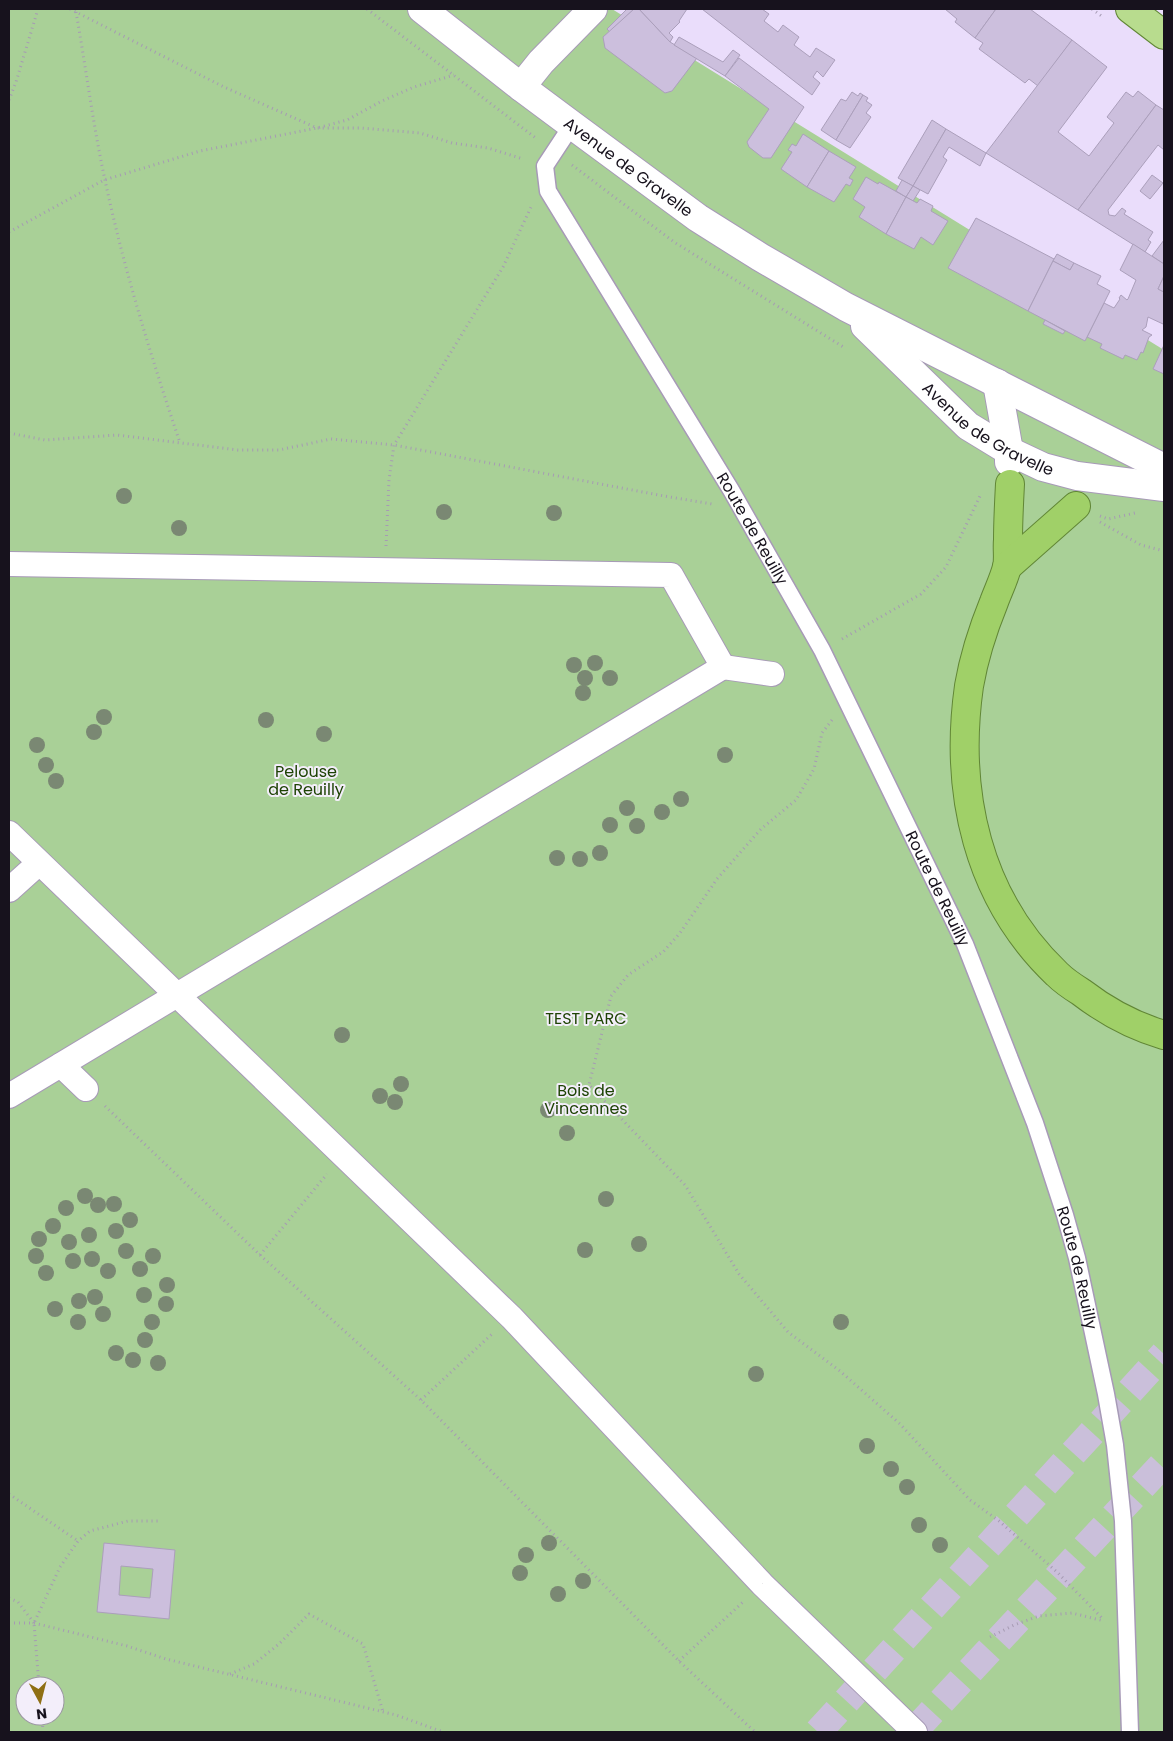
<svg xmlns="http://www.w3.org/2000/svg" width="1173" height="1741" viewBox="0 0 1173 1741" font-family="Poppins,sans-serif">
<rect width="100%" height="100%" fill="#eaddfb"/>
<path fill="#a9d097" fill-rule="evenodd" d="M9 9H612L1164 350V1732H9ZM25 1686H55V1716H25Z"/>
<g fill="#ccbfdd" stroke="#ab9fbb" fill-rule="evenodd">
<polygon points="627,9 634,9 610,32 607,29"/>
<polygon points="634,9 639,9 670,42 697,58 672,91 665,93 605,48 603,37"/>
<polygon points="639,9 687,9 679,21 680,22 669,33 673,37 670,42"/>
<polygon points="702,9 762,9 769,14 764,21 778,32 783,25 799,37 794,45 810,57 816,48 835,60 823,77 817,71 813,77 820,83 812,95"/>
<polygon points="945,9 996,9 975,38 955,22 957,19"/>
<polygon points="996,9 1030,9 1072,40 1038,86 1029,79 1025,83 979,49 983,43 975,38"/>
<polygon points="679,37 723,62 733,50 740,55 725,76 674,45"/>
<polygon points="1072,40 1107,67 1058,132 1089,156 1114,123 1107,117 1126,92 1133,97 1138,91 1156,105 1078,210 986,153"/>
<polygon points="739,58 804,107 771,158 763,158 749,147 747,142 769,109 725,76"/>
<polygon points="852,92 858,96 860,93 863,95 836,140 821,130 841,99 846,101"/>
<polygon points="863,95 868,98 866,101 872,105 866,113 871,117 850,148 836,140"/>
<polygon points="1156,105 1164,110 1164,150 1158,145 1108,210 1109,215 1115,216 1122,208 1126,211 1124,214 1153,232 1148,240 1151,242 1145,252 1078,210"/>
<polygon points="932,120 946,129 913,186 898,178"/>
<polygon points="946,129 986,153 980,166 949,147 943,157 947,160 928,194 913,186"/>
<polygon points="803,134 829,151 807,187 781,169 792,152 788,150 792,144 796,146"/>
<polygon points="829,151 856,167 849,178 853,180 850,186 846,184 834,202 807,187"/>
<polygon points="1152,175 1163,183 1150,199 1140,191"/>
<polygon points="866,177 878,184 879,182 906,197 886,234 859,217 865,207 853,199"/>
<polygon points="902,180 913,186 906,197 896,191"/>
<polygon points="913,186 920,190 913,201 906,197"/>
<polygon points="906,197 917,203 920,199 933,206 931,211 948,221 933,245 921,237 914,249 886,234"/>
<polygon points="976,218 1054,259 1028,311 948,268"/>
<polygon points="1164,240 1164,264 1152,256"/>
<polygon points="1133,244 1164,264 1164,276 1158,289 1164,292 1164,322 1163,324 1148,317 1146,327 1142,330 1152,335 1149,337 1143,353 1141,352 1137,360 1125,355 1123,359 1100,348 1102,344 1087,337 1104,303 1114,308 1120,299 1119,298 1121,295 1127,300 1128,299 1136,280 1120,270"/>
<polygon points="1057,254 1074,263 1070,270 1053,261"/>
<polygon points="1053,261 1070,270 1074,263 1101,276 1097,284 1110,291 1085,341 1028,311"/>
<polygon points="1164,276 1164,292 1158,289"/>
<polygon points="1045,320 1065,331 1063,334 1043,324"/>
<polygon points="1164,345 1164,374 1153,369"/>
<path d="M104 1543 175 1550 169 1619 97 1612ZM121 1566 153 1569 150 1598 119 1595Z"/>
</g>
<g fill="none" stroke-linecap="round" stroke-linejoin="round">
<g stroke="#cabfda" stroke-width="28" stroke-dasharray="28 14" stroke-linecap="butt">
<polyline points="818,1732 1164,1354"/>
<polyline points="913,1732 1164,1463"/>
</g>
<defs>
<g id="service">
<path id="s1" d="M572 125 545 166 548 191 731 490 822 650 965 944 1035 1123 1065 1215 1077 1258 1106 1394 1115 1445 1123 1521 1130 1732"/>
</g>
<g id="pedestrian">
<polyline points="9,564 671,575 723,667 9,1096"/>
<polyline points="723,667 772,674"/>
<polyline points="9,833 512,1318 762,1584 915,1732"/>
<polyline points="9,890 39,863"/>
<polyline points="61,1065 86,1089"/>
</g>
<polyline id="minor" points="521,87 541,62 593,9"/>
<g id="tertiary">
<path id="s2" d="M422 9 521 87 572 125 698 218 760 257 846 307 1164 468"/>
<path id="s3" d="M865 326 968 426 1009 451 1043 467 1077 476 1164 487"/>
<polyline points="997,383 1009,451 1009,462"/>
</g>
<polyline id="primary" points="1130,9 1164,35"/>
<g id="trunk">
<path d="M1010 484C1009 503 1008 521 1008 540 1007 549 1009 559 1007 567 1004 579 998 591 994 602 983 629 974 657 969 686 954 792 977 898 1057 974 1064 981 1073 987 1081 992 1107 1012 1133 1026 1164 1035"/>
<polyline points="1007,567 1076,506"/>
</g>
</defs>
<use href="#service" stroke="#a79ab7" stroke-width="19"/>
<use href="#pedestrian" stroke="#a79ab7" stroke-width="26"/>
<use href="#minor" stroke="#a79ab7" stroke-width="30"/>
<use href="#tertiary" stroke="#a79ab7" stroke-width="30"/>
<use href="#primary" stroke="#618636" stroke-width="30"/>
<use href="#trunk" stroke="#618636" stroke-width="30"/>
<g stroke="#a69bb3" stroke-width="3" stroke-dasharray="1 4" stroke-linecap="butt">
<polyline points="70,9 224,87 317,128 361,128 420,133 452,143 488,148 523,159"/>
<polyline points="367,9 537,139"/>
<polyline points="1092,9 1103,17"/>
<path d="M76 12C86 68 93 125 105 180 124 270 151 356 180 443"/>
<polyline points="9,100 16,82 38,9"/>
<polyline points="572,165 674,242 845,348"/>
<polyline points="9,232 104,180 200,151 317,128 347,120 382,101 414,87 454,75"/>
<polyline points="9,433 45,440 117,435 238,450 279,450 331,439 394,445 664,496 712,504"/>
<polyline points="1100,516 1108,519 1135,513"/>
<polyline points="1100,522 1141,545 1164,551"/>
<polyline points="386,546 389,480 394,445 503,267 531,207"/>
<polyline points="842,639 921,594 946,567 980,496"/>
<polyline points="832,720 822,733 814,769 796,800 761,829 717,879 680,933 663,952 628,975 611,996 589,1085 685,1185 739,1274 788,1332 840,1371 900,1424 970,1500 999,1521 1057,1572 1103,1619"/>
<polyline points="105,1106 260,1255 421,1400 679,1661 755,1732"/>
<polyline points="260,1255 327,1174"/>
<polyline points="421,1400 492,1334"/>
<polyline points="9,1494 78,1541"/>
<polyline points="9,1598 18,1602 34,1623"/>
<polyline points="9,1623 34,1623 127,1646 166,1659 396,1715 443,1732"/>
<polyline points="990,1637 1014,1625 1039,1616 1072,1613 1104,1621"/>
<polyline points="679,1661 743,1602"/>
<polyline points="230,1674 254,1664 279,1644 309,1614 363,1644 383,1712"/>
<polyline points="39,1686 34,1623 60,1567 78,1541 90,1531 128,1521 161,1521"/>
<polyline points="42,1716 43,1732"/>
</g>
<use href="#service" stroke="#fff" stroke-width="16"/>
<use href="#pedestrian" stroke="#fff" stroke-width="24"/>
<use href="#minor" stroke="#fff" stroke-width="28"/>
<use href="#tertiary" stroke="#fff" stroke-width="28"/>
<use href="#primary" stroke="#b8dc8e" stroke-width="28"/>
<use href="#trunk" stroke="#a0d068" stroke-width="28"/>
</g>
<g fill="#7a8873">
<circle cx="124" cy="496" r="8"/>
<circle cx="444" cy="512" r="8"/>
<circle cx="554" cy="513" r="8"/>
<circle cx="179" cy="528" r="8"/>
<circle cx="595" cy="663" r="8"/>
<circle cx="574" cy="665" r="8"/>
<circle cx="585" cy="678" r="8"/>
<circle cx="610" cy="678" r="8"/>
<circle cx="583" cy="693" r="8"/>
<circle cx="104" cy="717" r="8"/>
<circle cx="266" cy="720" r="8"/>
<circle cx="94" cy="732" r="8"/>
<circle cx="324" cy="734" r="8"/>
<circle cx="37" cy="745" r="8"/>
<circle cx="725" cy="755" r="8"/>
<circle cx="46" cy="765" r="8"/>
<circle cx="56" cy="781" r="8"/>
<circle cx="681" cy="799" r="8"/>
<circle cx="627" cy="808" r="8"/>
<circle cx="662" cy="812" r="8"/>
<circle cx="610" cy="825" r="8"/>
<circle cx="637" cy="826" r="8"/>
<circle cx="600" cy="853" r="8"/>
<circle cx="557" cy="858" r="8"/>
<circle cx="580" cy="859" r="8"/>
<circle cx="342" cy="1035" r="8"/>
<circle cx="401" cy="1084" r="8"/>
<circle cx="380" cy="1096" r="8"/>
<circle cx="395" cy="1102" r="8"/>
<circle cx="548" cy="1110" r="8"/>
<circle cx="567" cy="1133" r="8"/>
<circle cx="85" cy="1196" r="8"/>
<circle cx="606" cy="1199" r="8"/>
<circle cx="114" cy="1204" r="8"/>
<circle cx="98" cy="1205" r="8"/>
<circle cx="66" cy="1208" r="8"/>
<circle cx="130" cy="1220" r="8"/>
<circle cx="53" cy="1226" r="8"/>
<circle cx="116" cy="1231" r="8"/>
<circle cx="89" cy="1235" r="8"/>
<circle cx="39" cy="1239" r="8"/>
<circle cx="69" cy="1242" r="8"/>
<circle cx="639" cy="1244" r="8"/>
<circle cx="585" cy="1250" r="8"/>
<circle cx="126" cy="1251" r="8"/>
<circle cx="36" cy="1256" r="8"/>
<circle cx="153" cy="1256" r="8"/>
<circle cx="92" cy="1259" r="8"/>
<circle cx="73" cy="1261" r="8"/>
<circle cx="140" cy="1269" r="8"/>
<circle cx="108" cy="1271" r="8"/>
<circle cx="46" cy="1273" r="8"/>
<circle cx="167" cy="1285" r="8"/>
<circle cx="144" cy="1295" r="8"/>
<circle cx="95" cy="1297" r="8"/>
<circle cx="79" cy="1301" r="8"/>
<circle cx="166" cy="1304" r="8"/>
<circle cx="55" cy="1309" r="8"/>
<circle cx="103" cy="1314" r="8"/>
<circle cx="78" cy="1322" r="8"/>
<circle cx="152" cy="1322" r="8"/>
<circle cx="841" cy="1322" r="8"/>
<circle cx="145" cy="1340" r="8"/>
<circle cx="116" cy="1353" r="8"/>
<circle cx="133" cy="1360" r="8"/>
<circle cx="158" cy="1363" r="8"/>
<circle cx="756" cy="1374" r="8"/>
<circle cx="867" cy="1446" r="8"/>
<circle cx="891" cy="1469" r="8"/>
<circle cx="907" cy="1487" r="8"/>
<circle cx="919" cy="1525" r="8"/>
<circle cx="549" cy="1543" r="8"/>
<circle cx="940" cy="1545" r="8"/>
<circle cx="526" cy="1555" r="8"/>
<circle cx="520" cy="1573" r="8"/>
<circle cx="583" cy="1581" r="8"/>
<circle cx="558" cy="1594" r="8"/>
</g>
<g text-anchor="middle" stroke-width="4" stroke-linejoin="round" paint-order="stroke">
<g font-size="16" fill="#17121d" stroke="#f3eefa">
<text dy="6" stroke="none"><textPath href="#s2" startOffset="260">Avenue de Gravelle</textPath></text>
<text dy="6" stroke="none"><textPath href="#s3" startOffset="162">Avenue de Gravelle</textPath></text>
<text dy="6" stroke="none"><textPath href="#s1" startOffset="469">Route de Reuilly</textPath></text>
<text dy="6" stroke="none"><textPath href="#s1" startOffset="874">Route de Reuilly</textPath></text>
<text dy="6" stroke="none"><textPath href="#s1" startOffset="1279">Route de Reuilly</textPath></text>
</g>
<g font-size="16" fill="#1e4304" stroke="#f3eefa">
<text x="306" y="777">Pelouse<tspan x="306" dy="18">de Reuilly</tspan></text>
<text x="586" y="1024">TEST PARC</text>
<text x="586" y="1096">Bois de<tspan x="586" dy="18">Vincennes</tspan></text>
</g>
</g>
<rect width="1173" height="1741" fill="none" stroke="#17121d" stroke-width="20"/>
<g transform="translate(40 1701) rotate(173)"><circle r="24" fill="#f3eefa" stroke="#9b96a2"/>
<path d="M0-4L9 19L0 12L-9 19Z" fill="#8f6f14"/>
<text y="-8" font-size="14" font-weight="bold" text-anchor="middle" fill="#17121d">N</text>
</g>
</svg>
